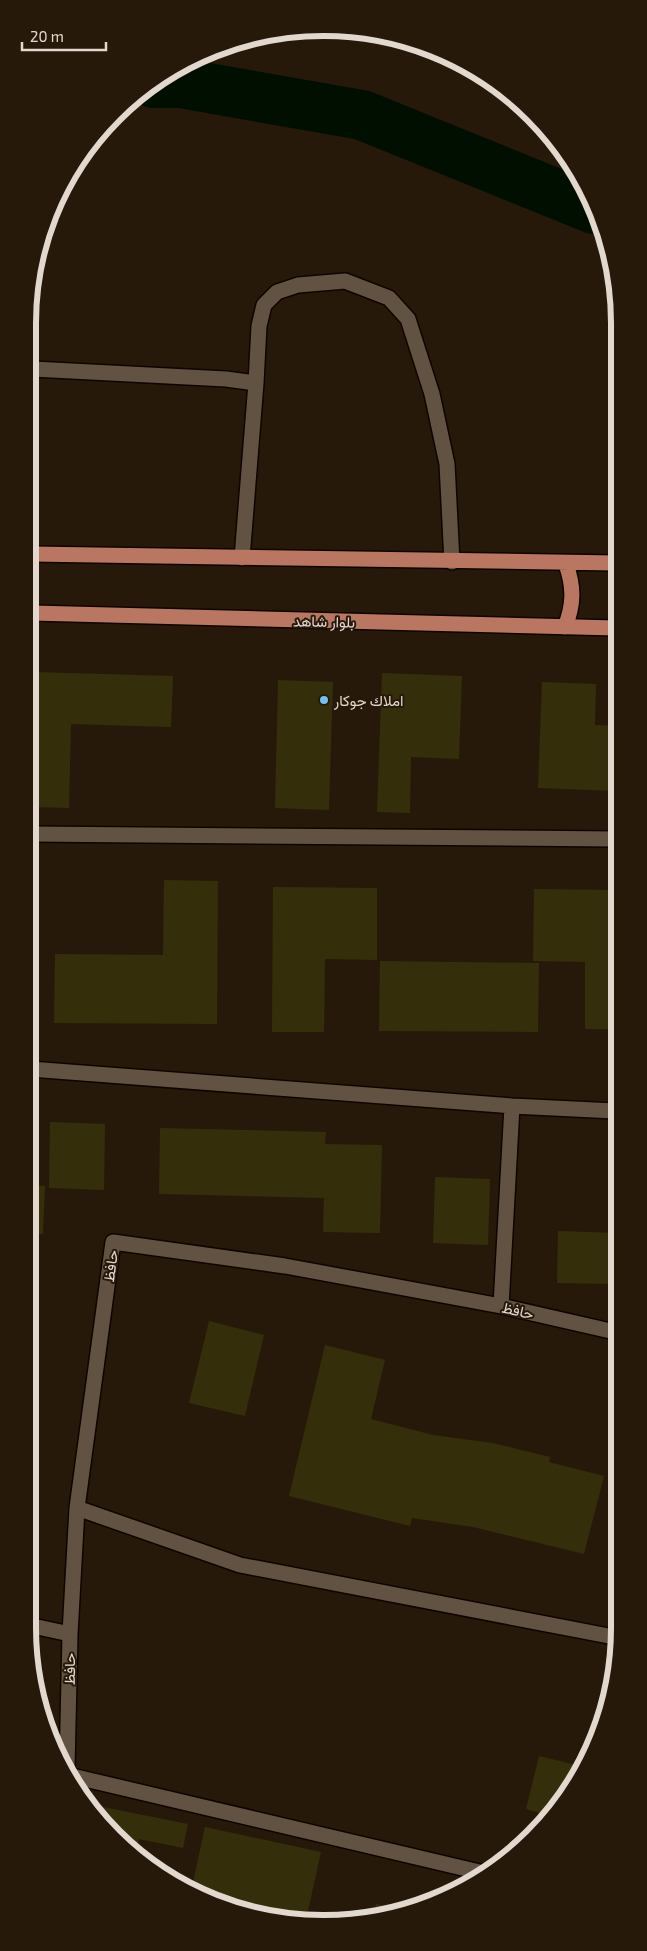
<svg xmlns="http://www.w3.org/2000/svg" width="647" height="1951" viewBox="0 0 647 1951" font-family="'Exo 2',Vazirmatn,sans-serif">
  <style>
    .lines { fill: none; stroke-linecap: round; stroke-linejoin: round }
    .river { stroke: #010f00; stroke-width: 50 }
    .building { fill: #342f0a }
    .minor-casing { stroke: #0f0500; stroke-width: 18 }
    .major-casing { stroke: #0f0500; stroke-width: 18 }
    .minor { stroke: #625241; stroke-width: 15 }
    .major { stroke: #b97761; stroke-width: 15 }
    .poi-dot { fill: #70c2f4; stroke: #27190a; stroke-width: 2 }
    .labels { text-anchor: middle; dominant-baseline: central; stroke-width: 4; stroke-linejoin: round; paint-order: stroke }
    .street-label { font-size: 15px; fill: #e2d8ce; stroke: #27190a }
    .poi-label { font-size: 15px; fill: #e2d8ce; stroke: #27190a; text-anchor: start }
    .rim { fill: none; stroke: #e2d8ce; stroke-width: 6 }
  </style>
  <rect width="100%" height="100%" fill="#27190a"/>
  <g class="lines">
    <path class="river" d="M 153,83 L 180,83 L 362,115 L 594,209"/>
  </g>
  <path class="building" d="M 32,672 L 173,676 L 171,727 L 71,724 L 69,808 L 31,807 Z
    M 382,673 L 462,676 L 459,759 L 411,757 L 410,813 L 377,812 Z
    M 278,680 L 333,682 L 329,810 L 275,808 Z
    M 542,682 L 596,684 L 595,725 L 616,726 L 616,791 L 538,788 Z
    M 164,880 L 218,881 L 217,1024 L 54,1023 L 55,954 L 163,955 Z
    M 273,887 L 377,888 L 377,960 L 325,959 L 324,1032 L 272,1032 Z
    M 534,889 L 616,890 L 615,1029 L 585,1029 L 585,962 L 533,961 Z
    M 380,961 L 539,963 L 538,1032 L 379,1031 Z
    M 50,1122 L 105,1124 L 104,1190 L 49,1188 Z
    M 160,1128 L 326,1132 L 325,1144 L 382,1145 L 380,1233 L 323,1232 L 324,1198 L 159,1194 Z
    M 435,1177 L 490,1179 L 488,1245 L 433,1243 Z
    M 29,1185 L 45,1186 L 43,1234 L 29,1234 Z
    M 558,1231 L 615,1233 L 615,1284 L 557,1283 Z
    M 209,1321 L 264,1335 L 245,1416 L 189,1403 Z
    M 325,1345 L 385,1360 L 371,1419 L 433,1435 L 493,1443 L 550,1457 L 549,1462 L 604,1476 L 584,1554 L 473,1527 L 412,1518 L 410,1526 L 289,1496 Z
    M 539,1756 L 580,1766 L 570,1792 L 547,1815 L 526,1809 Z
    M 98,1806 L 188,1824 L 183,1848 L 139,1839 L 137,1851 L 101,1823 L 96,1815 Z
    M 205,1827 L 321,1852 L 306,1920 L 285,1921 L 191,1892 Z
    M 376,1904 L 404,1911 L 374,1915 Z"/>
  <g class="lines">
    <defs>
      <path id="minor" d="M 33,369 L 226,379 L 256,383 L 259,326 L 264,305 L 277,292 L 298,285 L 345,281 L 389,298 L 408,319 L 432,394 L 447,464 L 452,562
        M 242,558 L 256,383
        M 31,834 L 616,839
        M 30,1069 L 512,1106 L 615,1111
        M 501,1306 L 512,1106
        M 77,1508 L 240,1565 L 614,1637
        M 28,1625 L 70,1634
        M 67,1768 L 70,1634 L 77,1508 L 113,1242 L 285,1266 L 501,1306 L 615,1332
        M 72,1776 L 488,1874"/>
      <path id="major" d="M 32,554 L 616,563
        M 32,613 L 616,628
        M 565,627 C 574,604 574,587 566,564"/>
    </defs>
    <use href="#minor" class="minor-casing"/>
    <use href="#major" class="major-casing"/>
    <use href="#minor" class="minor"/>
    <use href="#major" class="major"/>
  </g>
  <circle class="poi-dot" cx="324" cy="700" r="5"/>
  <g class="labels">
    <g class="street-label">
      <text transform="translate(324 621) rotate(1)">بلوار شاهد</text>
      <text transform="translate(110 1266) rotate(-82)">حافظ</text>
      <text transform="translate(518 1310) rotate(13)">حافظ</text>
      <text transform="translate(69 1669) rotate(-89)">حافظ</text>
    </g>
    <g class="poi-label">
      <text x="334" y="700">املاك جوكار</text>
    </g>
  </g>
  <path d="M0 0H647V1951H0ZM323 36H324A287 287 0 0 1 611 323V1628A287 287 0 0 1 324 1915H323A287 287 0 0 1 36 1628V323A287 287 0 0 1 323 36Z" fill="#27190a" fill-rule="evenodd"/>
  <path class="rim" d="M323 36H324A287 287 0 0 1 611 323V1628A287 287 0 0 1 324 1915H323A287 287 0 0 1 36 1628V323A287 287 0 0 1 323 36Z"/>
  <path d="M22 42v8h84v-8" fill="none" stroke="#e2d8ce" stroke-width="2.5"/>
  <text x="30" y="42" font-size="15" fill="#e2d8ce" stroke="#27190a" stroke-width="4" paint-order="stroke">20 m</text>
</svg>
